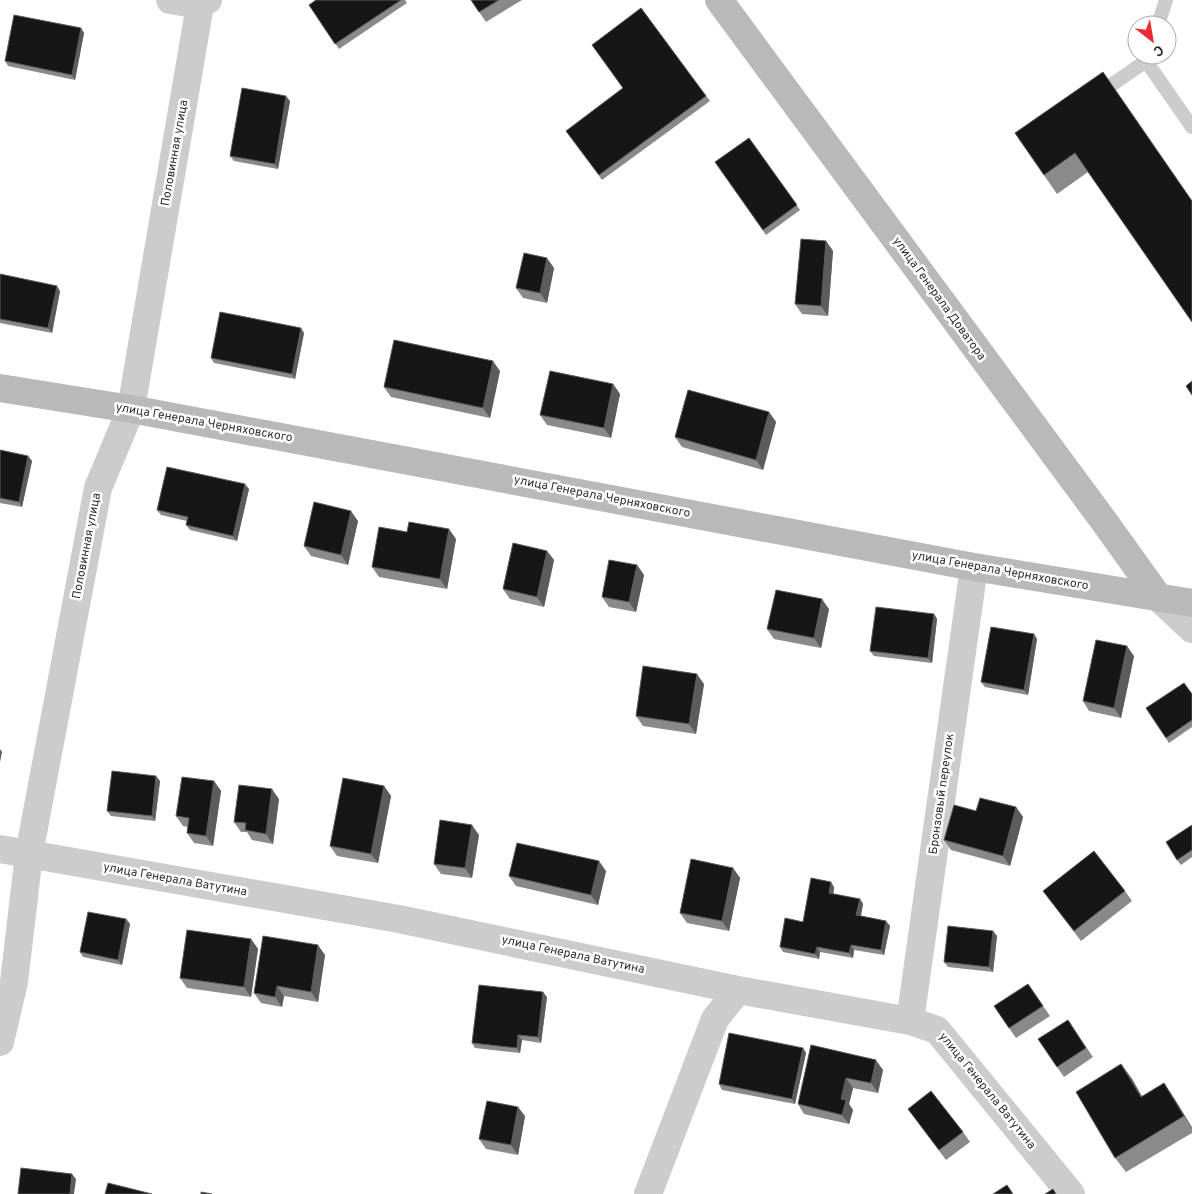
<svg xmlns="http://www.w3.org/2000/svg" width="1192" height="1194" viewBox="0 0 1192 1194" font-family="Overpass,sans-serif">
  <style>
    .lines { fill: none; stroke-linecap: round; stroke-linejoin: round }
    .lane { stroke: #ccc; stroke-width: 14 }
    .street { stroke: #ccc; stroke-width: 28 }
    .secondary { stroke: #b9b9b9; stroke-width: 28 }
    .wall { fill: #8a8a8a }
    .shaded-wall { fill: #5c5c5c }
    .building { fill: #161616; stroke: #5c5c5c }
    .labels { text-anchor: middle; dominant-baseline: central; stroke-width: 5; stroke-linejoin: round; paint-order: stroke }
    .street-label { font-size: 12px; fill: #2f2f2f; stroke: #fff }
  </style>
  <rect width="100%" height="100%" fill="#fff"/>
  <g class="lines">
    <path class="lane" d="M 1158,25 L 1166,0
      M 1148,55 L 1146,61 L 1192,127
      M 1097,95 L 1146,61"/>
    <path class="street" d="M 170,0 L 200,5
      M 1159,598 L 1192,629
      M 0,849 L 399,919 L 738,990 L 910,1021 L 937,1030 L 1071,1194
      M 910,1021 L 974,567
      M 0,1042 L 14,982 L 29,854 L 98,488 L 131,409 L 200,5 L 208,0
      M 648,1194 L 715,1019 L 738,990"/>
    <path class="secondary" d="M 719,0 L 1106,524 L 1159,598
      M 0,388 L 131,409 L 974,567 L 1192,603"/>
  </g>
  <path class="wall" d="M 316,0 L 405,0 L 407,3 L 339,49 L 309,5 Z
    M 471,0 L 522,0 L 486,22 Z
    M 641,8 L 710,101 L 602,180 L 566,131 L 623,88 Z
    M 81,28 L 84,33 L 75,80 L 8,66 L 5,61 Z
    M 1103,72 L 1088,172 L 1057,194 L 1015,133 Z
    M 290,101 L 278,169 L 234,161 L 230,156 Z
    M 749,138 L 800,210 L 766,235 L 715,162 Z
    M 826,241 L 833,251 L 828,316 L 802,314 L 795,304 Z
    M 554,268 L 547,303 L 523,298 L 516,288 Z
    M 0,274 L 60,291 L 52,333 L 0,323 Z
    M 304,333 L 295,379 L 214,363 L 211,358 Z
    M 500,371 L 490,418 L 391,397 L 384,387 Z
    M 613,384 L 620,394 L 611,438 L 547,425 L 540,415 Z
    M 769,412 L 776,422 L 763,470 L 682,447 L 675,437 Z
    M 0,450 L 28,456 L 32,461 L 22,507 L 0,503 Z
    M 249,489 L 237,541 L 190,530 L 186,525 L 187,521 L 161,515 L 157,510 Z
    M 358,521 L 348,565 L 311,556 L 304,546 Z
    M 407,532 L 456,539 L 447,589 L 379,577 L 372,567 Z
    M 547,551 L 554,560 L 544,607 L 510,599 L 503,589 Z
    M 637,565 L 644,575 L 636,612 L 609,607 L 602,597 Z
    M 829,609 L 821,648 L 774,639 L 767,629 Z
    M 934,614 L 937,619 L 932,663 L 874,656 L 870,651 Z
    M 1034,634 L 1037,639 L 1028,695 L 985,687 L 981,682 Z
    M 1134,656 L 1121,718 L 1089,711 L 1083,701 Z
    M 704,684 L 696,734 L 643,726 L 636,716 Z
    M 1192,694 L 1192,727 L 1169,743 L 1146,708 Z
    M 160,781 L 155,821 L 111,816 L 107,811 Z
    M 214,781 L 221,791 L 213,846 L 194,843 L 187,833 L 188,827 L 183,826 L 176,816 Z
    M 384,786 L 391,796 L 378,863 L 337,856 L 330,846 Z
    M 279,799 L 273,844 L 252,840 L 247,832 L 241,832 L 234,822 Z
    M 1016,807 L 1023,817 L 1010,866 L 951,850 L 944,840 L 976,811 Z
    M 1192,825 L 1192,857 L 1181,865 L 1177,860 Z
    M 479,835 L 472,878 L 441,874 L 434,864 Z
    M 733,868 L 740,878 L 729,931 L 687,923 L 680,913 Z
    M 606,871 L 598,905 L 516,886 L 509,876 Z
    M 834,887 L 833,894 L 860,899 L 863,904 L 861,916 L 886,921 L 890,926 L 884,955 L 854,950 L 853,958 L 820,952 L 819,959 L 783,952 L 780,947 Z
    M 1043,891 L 1125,891 L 1132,901 L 1081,941 Z
    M 126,919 L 130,924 L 122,965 L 83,957 L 80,952 Z
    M 993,931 L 997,936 L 993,972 L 948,967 L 944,962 Z
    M 251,939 L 258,949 L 251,997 L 187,988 L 180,978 Z
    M 325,955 L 318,1002 L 284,996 L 282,1007 L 261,1003 L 254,993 Z
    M 1028,984 L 1050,1016 L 1016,1038 L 1009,1028 Z
    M 547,997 L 541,1043 L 522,1040 L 520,1053 L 475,1048 L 472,1043 Z
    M 1068,1020 L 1093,1057 L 1064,1077 L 1038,1039 Z
    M 811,1045 L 883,1070 L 878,1093 L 853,1088 L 849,1104 L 853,1110 L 849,1124 L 804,1114 L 798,1104 Z
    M 803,1048 L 806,1053 L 795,1104 L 722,1090 L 719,1084 Z
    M 1121,1064 L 1132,1079 L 1142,1097 L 1174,1098 L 1192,1127 L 1192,1133 L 1126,1172 L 1115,1158 Z
    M 908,1109 L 963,1132 L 970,1142 L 946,1160 Z
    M 525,1116 L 518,1155 L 486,1149 L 479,1139 Z"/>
  <path class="shaded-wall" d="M 81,28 L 84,33 L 75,80 L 72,75 Z
    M 286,96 L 290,101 L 278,169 L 275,164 Z
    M 826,241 L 833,251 L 828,316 L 821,306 Z
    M 547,258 L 554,268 L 547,303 L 540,293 Z
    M 57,286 L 60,291 L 52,333 L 48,328 Z
    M 301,328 L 304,333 L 295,379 L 292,374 Z
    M 493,361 L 500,371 L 490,418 L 483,408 Z
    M 613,384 L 620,394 L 611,438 L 604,428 Z
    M 769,412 L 776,422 L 763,470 L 756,460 Z
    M 28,456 L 32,461 L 22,507 L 19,502 Z
    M 245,484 L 249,489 L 237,541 L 233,536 Z
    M 351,511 L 358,521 L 348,565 L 341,555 Z
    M 449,529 L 456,539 L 447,589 L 440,579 Z
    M 547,551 L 554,560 L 544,607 L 537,597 Z
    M 637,565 L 644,575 L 636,612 L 629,602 Z
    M 822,599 L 829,609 L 821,648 L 814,638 Z
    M 934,614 L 937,619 L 932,663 L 928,658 Z
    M 1034,634 L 1037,639 L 1028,695 L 1024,690 Z
    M 1127,646 L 1134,656 L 1121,718 L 1114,708 Z
    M 697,674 L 704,684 L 696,734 L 689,724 Z
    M 0,749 L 2,752 L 0,762 Z
    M 156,776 L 160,781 L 155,821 L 152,816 Z
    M 214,781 L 221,791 L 213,846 L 206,836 Z
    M 384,786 L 391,796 L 378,863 L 371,854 Z
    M 272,789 L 279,799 L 273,844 L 266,834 Z
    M 1016,807 L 1023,817 L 1010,866 L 1003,856 Z
    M 472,825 L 479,835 L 472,878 L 465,868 Z
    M 599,861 L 606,871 L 598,905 L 591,895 Z
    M 733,868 L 740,878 L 729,931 L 722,921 Z
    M 831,882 L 834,887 L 833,898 L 829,893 Z
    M 860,899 L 863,904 L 860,920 L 856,915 Z
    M 126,919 L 130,924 L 122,965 L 118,960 Z
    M 886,921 L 890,926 L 884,955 L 881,950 Z
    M 993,931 L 997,936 L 993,972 L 989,967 Z
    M 251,939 L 258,949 L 251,997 L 244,987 Z
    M 318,945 L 325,955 L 318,1002 L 311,992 Z
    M 851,945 L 854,950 L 853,958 L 849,953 Z
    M 817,947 L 820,952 L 819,959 L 815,954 Z
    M 277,986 L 284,996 L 282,1007 L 275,997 Z
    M 543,992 L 547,997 L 541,1043 L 538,1037 Z
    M 518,1035 L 522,1040 L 520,1053 L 517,1048 Z
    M 803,1048 L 806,1053 L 795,1104 L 792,1099 Z
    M 876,1060 L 883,1070 L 878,1093 L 871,1083 Z
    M 1121,1064 L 1132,1079 L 1151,1112 L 1141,1097 Z
    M 846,1078 L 853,1088 L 849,1104 L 853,1110 L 849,1124 L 842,1115 L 841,1099 Z
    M 1164,1083 L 1174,1098 L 1192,1128 L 1184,1116 Z
    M 518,1107 L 525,1116 L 518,1155 L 511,1145 Z
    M 72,1174 L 76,1179 L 74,1194 L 70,1194 Z"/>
  <path class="building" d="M 316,0 L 401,0 L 335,44 L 309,5 Z
    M 471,0 L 499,0 L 479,12 Z
    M 641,8 L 706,96 L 599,175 L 566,131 L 623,88 L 592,45 Z
    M 14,15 L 81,28 L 72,75 L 5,61 Z
    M 1103,72 L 1192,201 L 1192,322 L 1075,153 L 1044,175 L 1015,133 Z
    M 242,88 L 286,96 L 275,164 L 230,156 Z
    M 749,138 L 797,205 L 763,230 L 715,162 Z
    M 801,239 L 826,241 L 821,306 L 795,304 Z
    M 524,253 L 547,258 L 540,293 L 516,288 Z
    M 0,274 L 57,286 L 48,328 L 0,319 Z
    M 220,312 L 301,328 L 292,374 L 211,358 Z
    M 394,340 L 493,361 L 483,408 L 384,387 Z
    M 550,371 L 613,384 L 604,428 L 540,415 Z
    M 1192,381 L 1192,395 L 1186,386 Z
    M 688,390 L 769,412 L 756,460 L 675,437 Z
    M 0,450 L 28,456 L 19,502 L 0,498 Z
    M 167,467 L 245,484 L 233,536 L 186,525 L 188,517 L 157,510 Z
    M 314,502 L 351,511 L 341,555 L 304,546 Z
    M 409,522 L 449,529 L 440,579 L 372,567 L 379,527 L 407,532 Z
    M 513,543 L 547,551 L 537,597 L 503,589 Z
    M 609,560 L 637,565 L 629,602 L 602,597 Z
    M 776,590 L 822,599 L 814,638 L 767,629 Z
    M 876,607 L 934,614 L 928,658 L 870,651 Z
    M 991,627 L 1034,634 L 1024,690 L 981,682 Z
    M 1096,640 L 1127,646 L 1114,708 L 1083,701 Z
    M 643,666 L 697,674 L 689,724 L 636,716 Z
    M 1184,683 L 1192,694 L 1192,720 L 1166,738 L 1146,708 Z
    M 112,771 L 156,776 L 152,816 L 107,811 Z
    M 182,777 L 214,781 L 206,836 L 187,833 L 189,818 L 176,816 Z
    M 343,778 L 384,786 L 371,854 L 330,846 Z
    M 239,785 L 272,789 L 266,834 L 245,830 L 246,823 L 234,822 Z
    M 980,798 L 1016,807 L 1003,856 L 944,840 L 954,805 L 976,811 Z
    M 440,820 L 472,825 L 465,868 L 434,864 Z
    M 1192,825 L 1192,850 L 1177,860 L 1166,842 Z
    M 517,843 L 599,861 L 591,895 L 509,876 Z
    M 1094,851 L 1125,891 L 1074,931 L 1043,891 Z
    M 691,859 L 733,868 L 722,921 L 680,913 Z
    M 811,878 L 831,882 L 829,893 L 860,899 L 856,915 L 886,921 L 881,950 L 851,945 L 849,953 L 817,947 L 815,954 L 780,947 L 785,918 L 803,922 Z
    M 88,912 L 126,919 L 118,960 L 80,952 Z
    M 948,926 L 993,931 L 989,967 L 944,962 Z
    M 187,930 L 251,939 L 244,987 L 180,978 Z
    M 263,936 L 318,945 L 311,992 L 277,986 L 275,997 L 254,993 Z
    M 1028,984 L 1043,1006 L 1009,1028 L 994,1006 Z
    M 479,985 L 543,992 L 538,1037 L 518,1035 L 517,1048 L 472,1043 Z
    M 1068,1020 L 1086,1048 L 1057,1067 L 1038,1039 Z
    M 729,1033 L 803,1048 L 792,1099 L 719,1084 Z
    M 811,1045 L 876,1060 L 871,1083 L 846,1078 L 841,1099 L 846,1100 L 842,1115 L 798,1104 Z
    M 1121,1064 L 1141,1097 L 1164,1083 L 1184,1116 L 1115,1158 L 1076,1092 Z
    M 931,1091 L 963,1132 L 939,1150 L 908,1109 Z
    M 487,1101 L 518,1107 L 511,1145 L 479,1139 Z
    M 21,1168 L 72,1174 L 70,1194 L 18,1194 Z
    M 108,1183 L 152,1194 L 105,1194 Z
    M 1007,1185 L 1013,1194 L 993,1194 Z
    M 1053,1189 L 1056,1194 L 1045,1194 Z
    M 201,1192 L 212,1194 L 201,1194 Z"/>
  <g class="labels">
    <g class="street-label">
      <text transform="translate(175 153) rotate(-80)">Половинная улица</text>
      <text transform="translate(939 299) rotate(54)">улица Генерала Доватора</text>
      <text transform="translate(204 423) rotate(10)">улица Генерала Черняховского</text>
      <text transform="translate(602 497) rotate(11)">улица Генерала Черняховского</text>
      <text transform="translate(87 546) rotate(-79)">Половинная улица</text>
      <text transform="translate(1000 571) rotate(10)">улица Генерала Черняховского</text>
      <text transform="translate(942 794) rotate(-82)">Бронзовый переулок</text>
      <text transform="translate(175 880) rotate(10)">улица Генерала Ватутина</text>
      <text transform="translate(573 955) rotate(12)">улица Генерала Ватутина</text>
      <text transform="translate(987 1091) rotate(51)">улица Генерала Ватутина</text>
    </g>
  </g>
  <g transform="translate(1152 40) rotate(149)"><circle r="24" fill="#ffffff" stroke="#acacac"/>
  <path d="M0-4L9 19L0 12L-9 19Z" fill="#ec2c34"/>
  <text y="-8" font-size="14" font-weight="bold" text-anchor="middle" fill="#2f2f2f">С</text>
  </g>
</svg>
